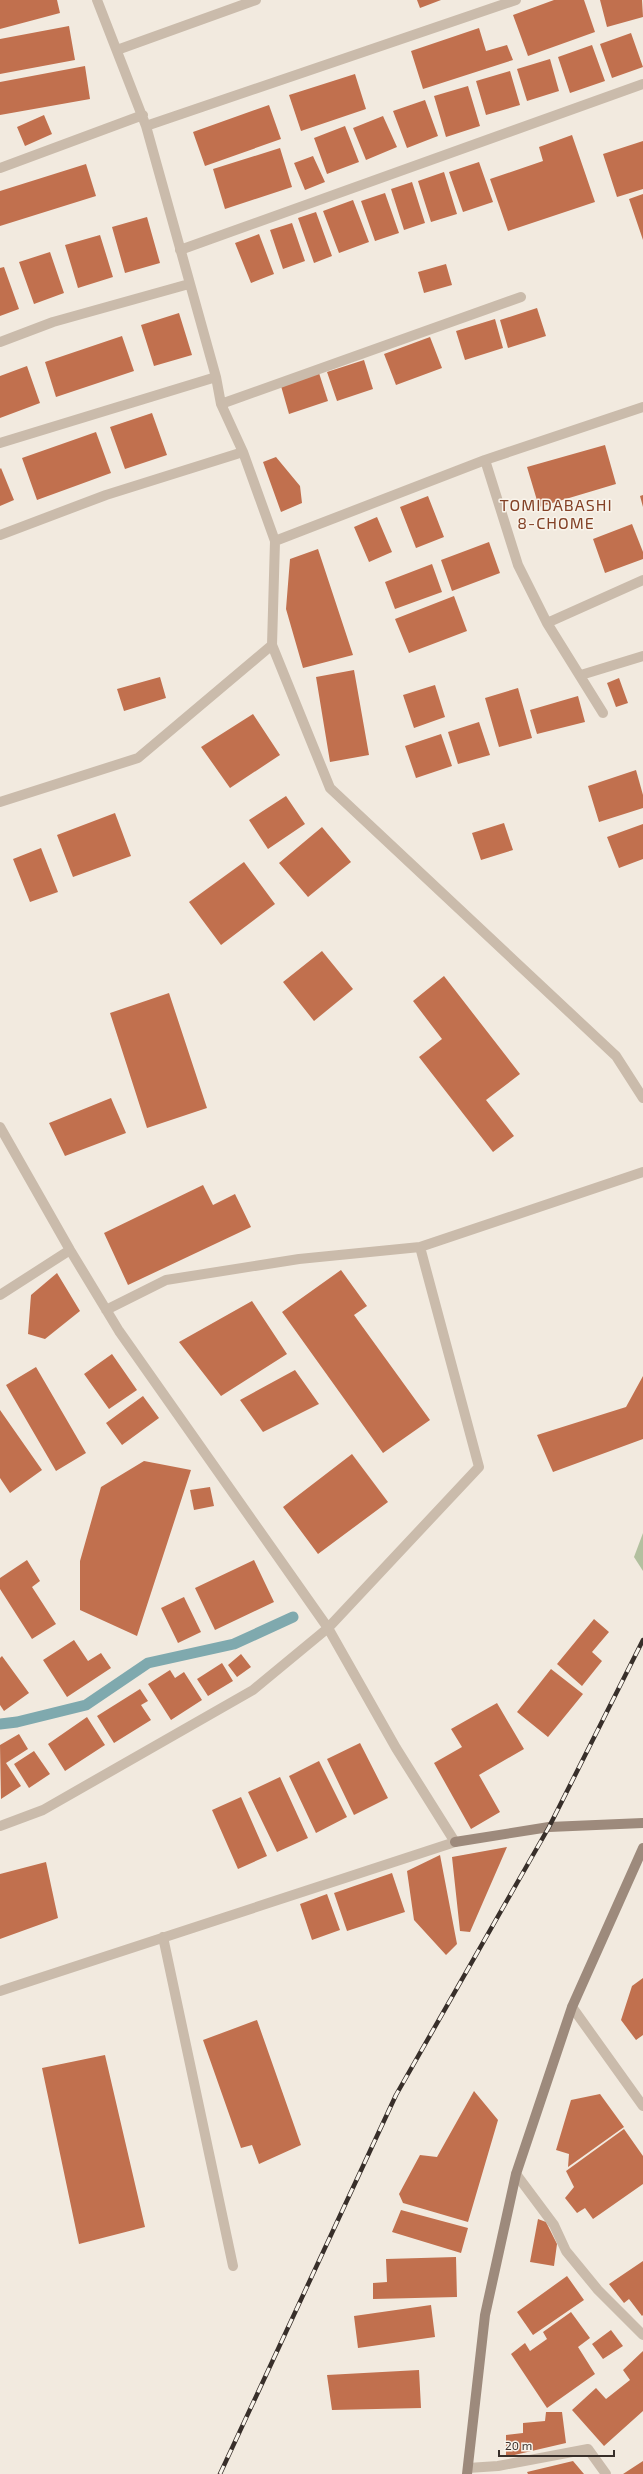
<svg xmlns="http://www.w3.org/2000/svg" width="643" height="2474" viewBox="0 0 643 2474" font-family="'Exo 2',sans-serif">
  <style>
    .green { fill: #b3c09f }
    .lines { fill: none; stroke-linecap: round; stroke-linejoin: round }
    .stream { stroke: #7fa9ae; stroke-width: 11 }
    .building { fill: #c1704e }
    .street { stroke: #cabbab; stroke-width: 10 }
    .secondary { stroke: #9d8a7c; stroke-width: 10 }
    .rail-casing { stroke: #382f2a; stroke-width: 4.5 }
    .rail { stroke: #f9f4eb; stroke-width: 3; stroke-dasharray: 9; stroke-linecap: butt }
    .labels { text-anchor: middle; dominant-baseline: central; stroke-width: 3; stroke-linejoin: round; paint-order: stroke }
    .neighbourhood-label { font-size: 16px; letter-spacing: 1px; fill: #834126; stroke: #f9f4eb }
  </style>
  <rect width="100%" height="100%" fill="#f2eadf"/>
  <path class="green" d="M 643,1533 L 643,1571 L 634,1557 Z"/>
  <g class="lines">
    <path class="stream" d="M 0,1724 L 17,1722 L 86,1705 L 148,1663 L 234,1644 L 293,1617"/>
  </g>
  <path class="building" d="M 0,0 L 57,0 L 60,13 L 0,29 Z
    M 417,0 L 441,0 L 420,8 Z
    M 554,0 L 584,0 L 595,32 L 528,56 L 513,15 Z
    M 600,0 L 642,0 L 643,17 L 607,27 Z
    M 69,26 L 75,60 L 0,74 L 0,39 Z
    M 479,28 L 486,51 L 507,45 L 513,60 L 423,89 L 411,51 Z
    M 631,33 L 643,67 L 612,78 L 600,44 Z
    M 592,45 L 605,81 L 570,93 L 558,57 Z
    M 550,59 L 559,91 L 527,101 L 517,69 Z
    M 85,66 L 90,99 L 0,115 L 0,82 Z
    M 510,71 L 520,105 L 486,115 L 476,81 Z
    M 355,74 L 366,109 L 301,131 L 289,95 Z
    M 468,86 L 480,126 L 446,137 L 434,96 Z
    M 425,100 L 438,136 L 407,148 L 393,111 Z
    M 269,105 L 281,139 L 205,166 L 193,132 Z
    M 44,115 L 52,134 L 25,146 L 17,127 Z
    M 383,116 L 397,147 L 366,160 L 353,128 Z
    M 345,126 L 359,162 L 327,174 L 314,138 Z
    M 572,135 L 595,202 L 508,231 L 490,179 L 543,161 L 539,147 Z
    M 643,141 L 643,189 L 617,197 L 603,154 Z
    M 280,148 L 292,187 L 225,209 L 213,169 Z
    M 313,156 L 325,182 L 305,190 L 294,163 Z
    M 479,162 L 493,202 L 463,212 L 449,172 Z
    M 86,164 L 96,196 L 0,226 L 0,191 Z
    M 444,172 L 457,214 L 431,222 L 418,181 Z
    M 412,182 L 425,223 L 404,230 L 391,189 Z
    M 385,193 L 399,233 L 375,241 L 361,201 Z
    M 643,194 L 643,240 L 629,199 Z
    M 353,200 L 369,242 L 339,253 L 323,211 Z
    M 316,212 L 332,256 L 314,263 L 298,218 Z
    M 147,217 L 160,263 L 125,273 L 112,227 Z
    M 292,223 L 305,261 L 283,269 L 270,230 Z
    M 259,234 L 274,274 L 251,283 L 235,243 Z
    M 100,235 L 113,277 L 78,288 L 65,245 Z
    M 50,252 L 64,293 L 34,304 L 19,262 Z
    M 446,264 L 452,285 L 424,293 L 418,272 Z
    M 4,267 L 19,309 L 0,316 L 0,268 Z
    M 537,308 L 546,336 L 508,348 L 500,320 Z
    M 179,313 L 192,355 L 154,366 L 141,325 Z
    M 495,319 L 503,348 L 465,360 L 456,331 Z
    M 122,336 L 134,371 L 56,397 L 45,362 Z
    M 430,337 L 442,368 L 396,385 L 384,354 Z
    M 364,360 L 373,389 L 337,401 L 327,372 Z
    M 27,366 L 40,403 L 0,418 L 0,376 Z
    M 319,373 L 328,401 L 289,414 L 281,386 Z
    M 152,413 L 167,455 L 125,469 L 110,427 Z
    M 96,432 L 111,473 L 37,500 L 22,458 Z
    M 605,445 L 616,484 L 539,507 L 527,467 Z
    M 276,457 L 300,486 L 302,503 L 281,512 L 263,462 Z
    M 1,468 L 14,500 L 0,506 L 0,469 Z
    M 643,495 L 643,507 L 640,496 Z
    M 428,496 L 444,537 L 416,548 L 400,507 Z
    M 377,517 L 392,552 L 369,562 L 354,527 Z
    M 632,524 L 643,552 L 643,559 L 605,573 L 593,539 Z
    M 489,542 L 500,573 L 452,591 L 441,560 Z
    M 318,549 L 353,655 L 303,668 L 286,609 L 290,559 Z
    M 432,564 L 442,592 L 395,609 L 385,582 Z
    M 454,596 L 467,631 L 409,653 L 395,619 Z
    M 354,670 L 369,755 L 330,762 L 316,677 Z
    M 160,677 L 166,698 L 124,711 L 117,689 Z
    M 619,678 L 628,703 L 616,707 L 607,683 Z
    M 435,685 L 445,717 L 414,728 L 403,695 Z
    M 518,688 L 532,738 L 499,747 L 485,698 Z
    M 578,696 L 585,722 L 537,734 L 530,710 Z
    M 253,714 L 280,755 L 230,788 L 201,747 Z
    M 479,722 L 490,755 L 458,764 L 448,732 Z
    M 441,734 L 452,766 L 416,778 L 405,746 Z
    M 636,770 L 643,795 L 643,808 L 599,822 L 588,786 Z
    M 286,796 L 305,824 L 268,849 L 249,820 Z
    M 115,813 L 131,856 L 73,877 L 57,835 Z
    M 504,823 L 513,850 L 481,860 L 472,833 Z
    M 643,824 L 643,859 L 619,868 L 607,837 Z
    M 322,827 L 351,862 L 308,897 L 279,863 Z
    M 41,848 L 58,892 L 30,902 L 13,859 Z
    M 244,862 L 275,904 L 221,945 L 189,902 Z
    M 322,951 L 353,989 L 314,1021 L 283,982 Z
    M 444,976 L 520,1074 L 486,1100 L 514,1136 L 493,1152 L 419,1057 L 442,1039 L 413,1001 Z
    M 169,993 L 207,1108 L 147,1128 L 110,1013 Z
    M 111,1098 L 126,1133 L 65,1156 L 49,1123 Z
    M 203,1185 L 213,1205 L 235,1194 L 251,1227 L 128,1285 L 104,1233 Z
    M 341,1270 L 367,1306 L 354,1315 L 430,1420 L 383,1453 L 282,1312 Z
    M 57,1273 L 80,1311 L 45,1339 L 28,1334 L 31,1295 Z
    M 252,1301 L 287,1354 L 221,1396 L 179,1342 Z
    M 112,1354 L 137,1390 L 109,1409 L 84,1374 Z
    M 36,1367 L 86,1453 L 56,1471 L 6,1385 Z
    M 295,1370 L 319,1404 L 263,1432 L 240,1400 Z
    M 643,1376 L 643,1439 L 553,1472 L 537,1435 L 626,1407 Z
    M 143,1396 L 159,1418 L 122,1445 L 106,1423 Z
    M 0,1410 L 42,1470 L 10,1493 L 0,1478 Z
    M 352,1454 L 388,1502 L 318,1554 L 283,1507 Z
    M 144,1461 L 191,1470 L 137,1636 L 80,1610 L 80,1561 L 101,1487 Z
    M 210,1487 L 214,1506 L 194,1510 L 190,1490 Z
    M 27,1560 L 40,1581 L 32,1587 L 56,1624 L 32,1639 L 0,1589 L 0,1578 Z
    M 254,1560 L 274,1602 L 215,1630 L 195,1588 Z
    M 184,1597 L 201,1632 L 178,1643 L 161,1608 Z
    M 594,1619 L 609,1632 L 592,1652 L 602,1661 L 582,1686 L 557,1664 Z
    M 74,1640 L 88,1661 L 101,1653 L 111,1668 L 67,1697 L 43,1660 Z
    M 241,1654 L 251,1667 L 237,1677 L 228,1665 Z
    M 2,1656 L 29,1693 L 4,1711 L 0,1705 L 0,1658 Z
    M 222,1663 L 233,1681 L 208,1696 L 197,1679 Z
    M 551,1669 L 583,1694 L 548,1737 L 517,1712 Z
    M 170,1670 L 175,1678 L 184,1672 L 202,1700 L 171,1720 L 148,1684 Z
    M 140,1689 L 148,1701 L 141,1705 L 151,1720 L 114,1743 L 97,1716 Z
    M 497,1703 L 524,1749 L 479,1775 L 500,1812 L 471,1829 L 434,1763 L 462,1747 L 451,1729 Z
    M 87,1717 L 105,1745 L 65,1771 L 48,1744 Z
    M 19,1734 L 28,1749 L 6,1763 L 21,1786 L 1,1799 L 0,1745 Z
    M 360,1743 L 388,1798 L 354,1815 L 327,1759 Z
    M 34,1751 L 50,1774 L 29,1788 L 14,1764 Z
    M 319,1761 L 347,1817 L 316,1833 L 289,1776 Z
    M 280,1777 L 308,1838 L 277,1852 L 248,1792 Z
    M 241,1797 L 267,1856 L 238,1869 L 212,1810 Z
    M 507,1847 L 470,1932 L 460,1931 L 452,1857 Z
    M 440,1855 L 457,1944 L 446,1955 L 414,1920 L 407,1871 Z
    M 46,1862 L 58,1918 L 0,1939 L 0,1874 Z
    M 392,1873 L 405,1912 L 347,1931 L 334,1893 Z
    M 327,1894 L 340,1930 L 312,1940 L 300,1904 Z
    M 643,1978 L 643,2035 L 636,2040 L 621,2020 L 632,1986 Z
    M 257,2020 L 301,2145 L 259,2164 L 252,2145 L 241,2148 L 203,2040 Z
    M 105,2055 L 145,2227 L 79,2244 L 42,2068 Z
    M 474,2091 L 498,2120 L 468,2222 L 403,2203 L 399,2194 L 420,2155 L 437,2157 Z
    M 600,2094 L 624,2127 L 568,2167 L 569,2154 L 556,2150 L 571,2100 Z
    M 624,2129 L 643,2156 L 643,2184 L 593,2219 L 585,2208 L 577,2213 L 565,2198 L 574,2187 L 566,2171 Z
    M 401,2210 L 468,2228 L 461,2253 L 392,2232 Z
    M 538,2219 L 546,2222 L 557,2244 L 554,2266 L 530,2262 Z
    M 456,2257 L 457,2297 L 373,2299 L 373,2283 L 387,2282 L 386,2259 Z
    M 643,2261 L 643,2315 L 642,2316 L 629,2299 L 624,2303 L 609,2284 Z
    M 567,2276 L 584,2300 L 533,2335 L 517,2312 Z
    M 431,2305 L 435,2337 L 358,2348 L 354,2316 Z
    M 571,2312 L 590,2338 L 578,2347 L 595,2374 L 547,2408 L 511,2354 L 525,2343 L 530,2351 L 547,2339 L 543,2332 Z
    M 611,2330 L 623,2346 L 603,2359 L 592,2344 Z
    M 643,2351 L 643,2411 L 604,2446 L 572,2410 L 596,2388 L 606,2399 L 630,2380 L 623,2370 Z
    M 419,2370 L 421,2408 L 332,2410 L 327,2375 Z
    M 546,2412 L 562,2412 L 566,2443 L 506,2457 L 506,2435 L 523,2433 L 523,2423 L 545,2421 Z
    M 573,2461 L 584,2474 L 528,2474 L 527,2472 Z
    M 643,2461 L 643,2474 L 623,2474 Z"/>
  <g class="lines">
    <path class="street" d="M 117,50 L 256,0
      M 146,126 L 516,0
      M 0,168 L 143,115
      M 180,250 L 643,84
      M 0,342 L 53,322 L 189,284
      M 221,404 L 521,297
      M 0,443 L 216,377
      M 485,460 L 518,565 L 547,623 L 603,713
      M 0,535 L 106,495 L 243,452
      M 275,541 L 485,460 L 643,407
      M 547,623 L 643,580
      M 272,645 L 330,788 L 616,1056 L 643,1098
      M 581,675 L 643,656
      M 0,802 L 138,758 L 272,645 L 275,541 L 243,452 L 221,404 L 216,377 L 146,126 L 97,0
      M 0,1127 L 70,1250 L 119,1331 L 328,1628 L 396,1748 L 455,1842 L 0,1991
      M 0,1295 L 70,1250
      M 106,1310 L 166,1280 L 299,1259 L 420,1247
      M 0,1826 L 43,1810 L 253,1690 L 328,1628 L 479,1467 L 420,1247 L 643,1172
      M 163,1937 L 233,2266
      M 572,2007 L 643,2106
      M 516,2174 L 554,2225 L 566,2251 L 598,2290 L 643,2335
      M 468,2468 L 498,2466 L 588,2449 L 606,2474"/>
    <path class="secondary" d="M 455,1842 L 549,1827 L 643,1823
      M 467,2474 L 485,2315 L 516,2174 L 572,2007 L 643,1848"/>
    <defs>
      <path id="rail" d="M 220,2474 L 396,2095 L 549,1827 L 643,1640"/>
    </defs>
    <use href="#rail" class="rail-casing"/>
    <use href="#rail" class="rail"/>
  </g>
  <g class="labels">
    <g class="neighbourhood-label">
      <text x="556" y="504">TOMIDABASHI<tspan x="556" dy="18">8-CHOME</tspan></text>
    </g>
  </g>
  <path d="M499 2450v6h115v-6" fill="none" stroke="#382f2a" stroke-width="2"/>
  <text x="505" y="2450" font-size="12" fill="#382f2a" stroke="#f9f4eb" stroke-width="3" paint-order="stroke">20 m</text>
</svg>
